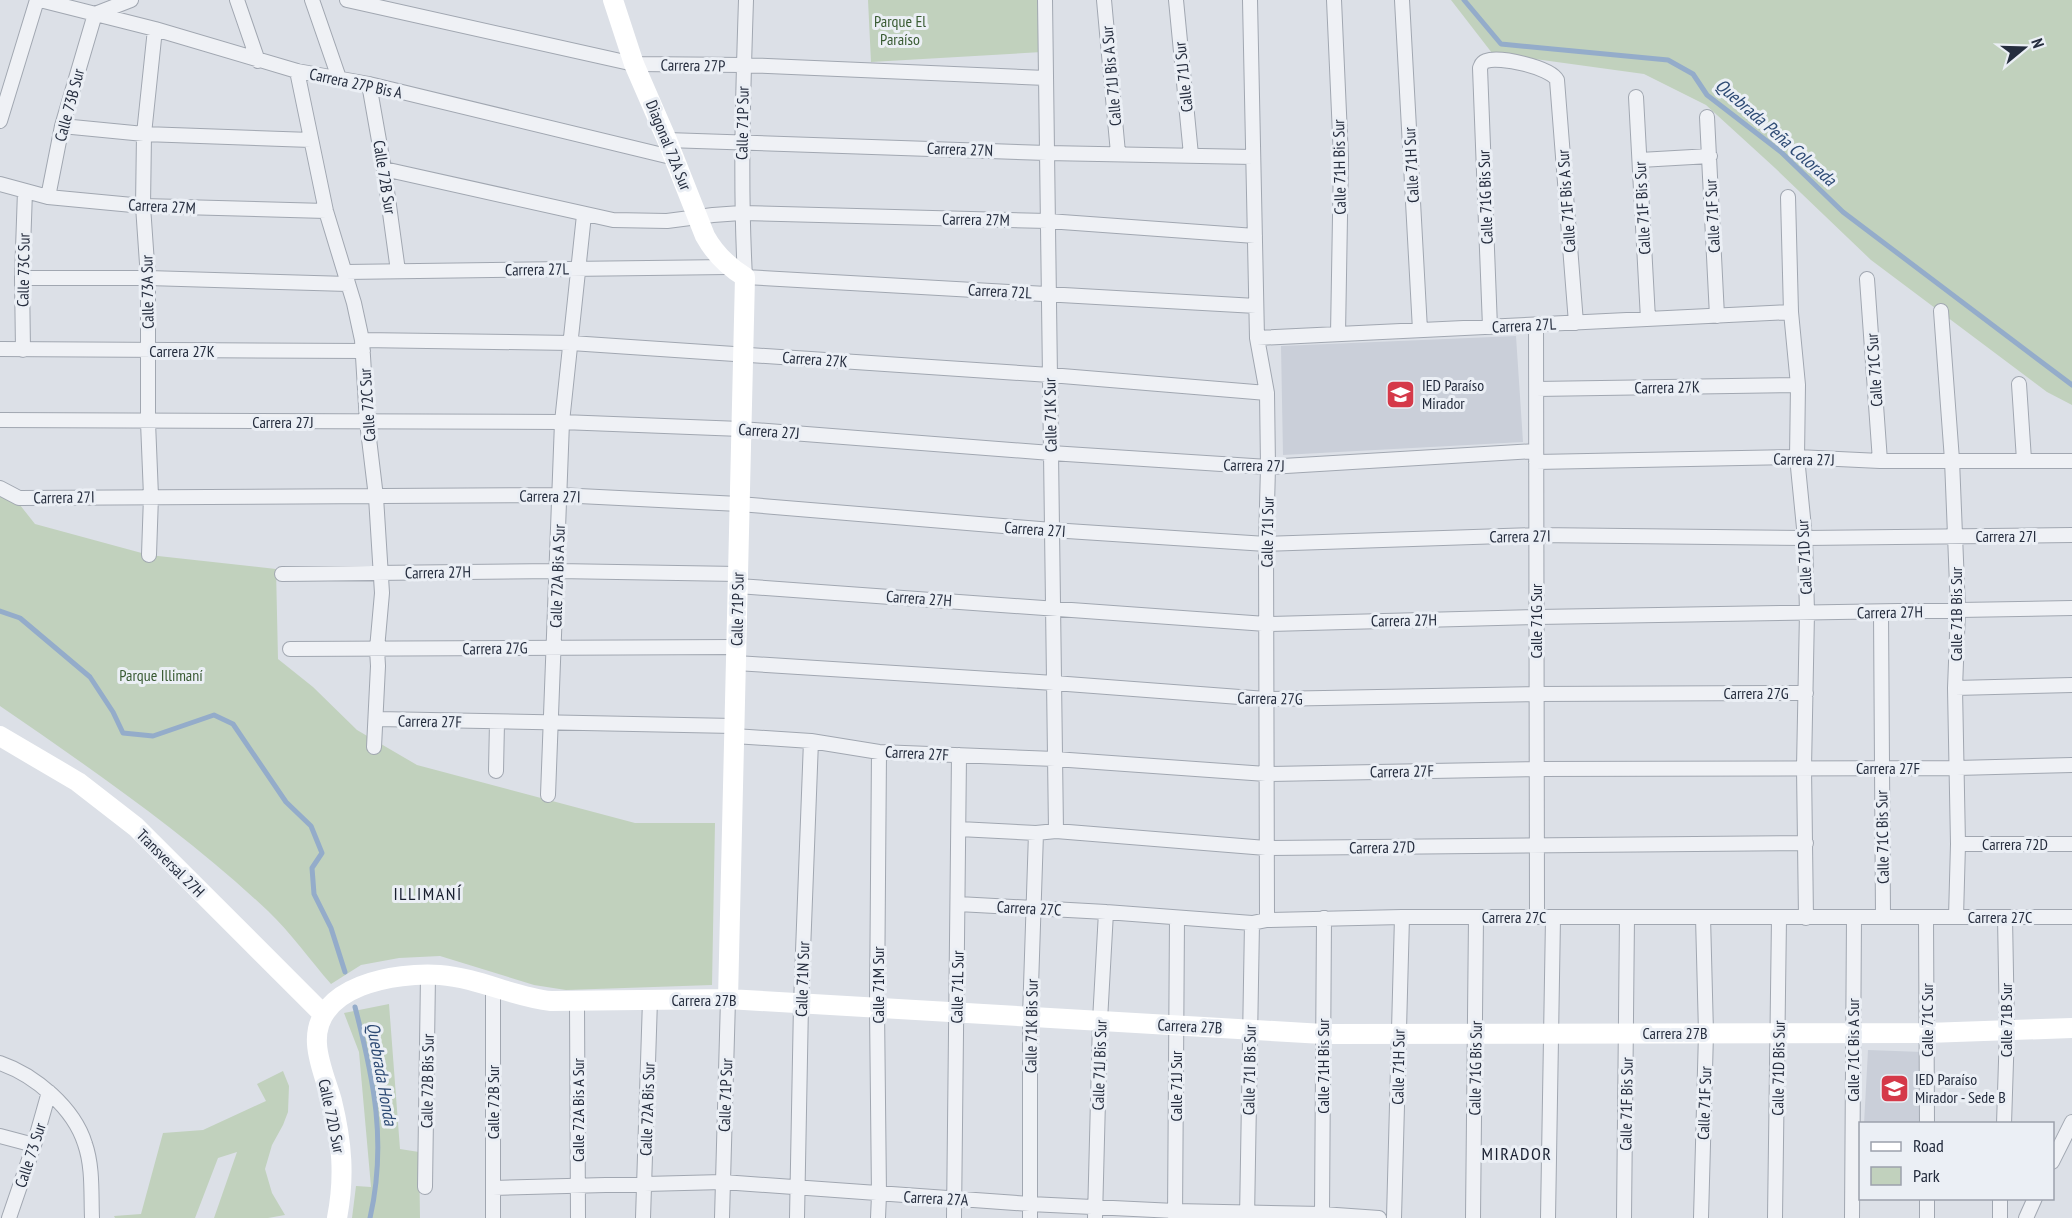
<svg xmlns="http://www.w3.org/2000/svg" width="2072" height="1218" viewBox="0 0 2072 1218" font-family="'PT Sans Narrow',sans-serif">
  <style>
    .built { fill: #cacfd9 }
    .green { fill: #c1d1bd }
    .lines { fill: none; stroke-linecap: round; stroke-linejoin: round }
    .stream { stroke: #94acca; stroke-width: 5 }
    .street-casing { stroke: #a1a7b1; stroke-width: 16 }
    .street { stroke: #eff1f5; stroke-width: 14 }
    .secondary { stroke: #fff; stroke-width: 20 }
    .labels { text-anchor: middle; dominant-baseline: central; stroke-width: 6; stroke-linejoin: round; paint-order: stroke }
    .park-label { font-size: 16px; fill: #385a32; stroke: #ebeff5 }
    .street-label { font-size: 16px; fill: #252d3e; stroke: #ebeff5 }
    .poi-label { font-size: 16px; fill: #252d3e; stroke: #ebeff5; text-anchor: start }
    .water-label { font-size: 18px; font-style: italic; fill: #2d4a74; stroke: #ebeff5 }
    .neighbourhood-label { font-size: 18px; letter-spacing: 1.5px; fill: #181e2f; stroke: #ebeff5 }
  </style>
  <rect width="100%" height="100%" fill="#dce0e7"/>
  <path class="built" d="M 1516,336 L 1523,442 L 1283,455 L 1281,346 Z
    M 1868,1050 L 1922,1052 L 1923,1123 L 1864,1124 Z"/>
  <path class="green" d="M 868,0 L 1039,0 L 1042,52 L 871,62 Z
    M 1451,0 L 2072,0 L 2072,405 L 2047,392 L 1871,260 L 1775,168 L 1706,105 L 1644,74 L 1492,53 Z
    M 0,492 L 16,500 L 35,524 L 149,555 L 276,569 L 278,659 L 313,687 L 357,730 L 417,765 L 635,823 L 715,823 L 712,985 L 566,990 L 534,985 L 440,956 L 399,958 L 361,965 L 331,984 C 310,960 291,933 268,911 C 186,834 93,770 0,706 Z
    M 389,1004 L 400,1149 L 419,1152 L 420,1218 L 352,1218 L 356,1186 L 371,1187 L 359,1052 L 344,1013 Z
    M 283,1071 L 289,1086 L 288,1112 L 283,1125 L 272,1145 L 265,1169 L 272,1193 L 285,1215 L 268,1218 L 214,1218 L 237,1152 L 218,1158 L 195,1218 L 115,1218 L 114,1216 L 141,1214 L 163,1133 L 203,1130 L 266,1101 L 257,1084 Z"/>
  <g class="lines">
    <path class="stream" d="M 1464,0 L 1501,44 L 1668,60 L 1693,74 L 1707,95 L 1781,152 L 1843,212 L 2072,385
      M 0,611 L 20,618 L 90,677 L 113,712 L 123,733 L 153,736 L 214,715 L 233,724 L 286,802 L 311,826 L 322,853 L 312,868 L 314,894 L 331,928 L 345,972
      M 355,1007 C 374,1080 387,1143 370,1218"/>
    <defs>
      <path id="street" d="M 40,0 L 155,29 L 297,71 L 369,84 L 675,158
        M 237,0 L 258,61
        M 312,0 L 339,78
        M 347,0 L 634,64 L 744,65 L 1046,78
        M 746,0 C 743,92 740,184 745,277 L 1256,306
        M 1045,0 L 1056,831
        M 1104,0 L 1118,153
        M 1176,0 L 1191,155
        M 1250,0 L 1257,338 L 1267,393 L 1268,467 L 1266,544 L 1267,920
        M 1334,0 L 1341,158 L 1338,334
        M 1402,0 L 1420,330
        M 297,71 L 326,211 L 354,303 L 362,340 L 367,422 L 376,497 L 382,593 L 377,649 L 378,666 L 374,747
        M 369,84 L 384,169 L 398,271
        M 1636,97 L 1648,319
        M 1707,117 L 1717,316
        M 0,121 L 37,0
        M 62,126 L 144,134 L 311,140
        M 667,140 L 1047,153 L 1253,157
        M 1640,160 L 1710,156
        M 384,169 L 613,220 L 667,221 L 713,215 L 741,213 L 1048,221 L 1255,236
        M 0,184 L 48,197 L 143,206 L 326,211
        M 48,197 L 62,126 L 95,14 L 131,0
        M 1788,197 L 1791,312 L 1798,385 L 1797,457 L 1805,538 L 1807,612 L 1804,768 L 1806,918
        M 345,272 L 728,267
        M 22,278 L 148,278 L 348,284
        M 1867,279 L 1880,461
        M 1941,311 L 1952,460 L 1958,610 L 1955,688 L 1958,844 L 1956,917
        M 1536,325 L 1537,917
        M 1490,327 L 1480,68 C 1482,64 1481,63 1486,61 C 1499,56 1550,67 1557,80 L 1576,323
        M 1257,338 L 1791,312
        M 362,340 L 571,343 L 1050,375 L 1267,393
        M 0,349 L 363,351
        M 23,350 L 22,278 L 25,191
        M 2019,384 L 2024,460
        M 1536,389 L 1798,385
        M 0,420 L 562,422 L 741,429 L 1051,453 L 1268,467 L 1536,451
        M 1536,462 L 1797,457 L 1880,461 L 2072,461
        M 0,488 L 19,498 L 559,495 L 739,504 L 1052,530 L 1266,544 L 1536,535 L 1805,538 L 2072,535
        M 149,555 L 151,496 L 148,422 L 148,278 L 143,206 L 144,134 L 155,29
        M 282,574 L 557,571 L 738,574
        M 738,586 L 1266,624 L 1537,617 L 2072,608
        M 1881,612 L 1883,917
        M 290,649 L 736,647
        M 736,663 L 1054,683 L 1266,699 L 1536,694 L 1806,693
        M 1955,688 L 2072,685
        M 377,719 L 734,726
        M 734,736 L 811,741 L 879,752 L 1055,759 L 1266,774 L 1535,769 L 1957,768 L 2072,765
        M 496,771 L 497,722
        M 548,795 L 562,422 L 584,215
        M 959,829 L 1036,833 L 1056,831 L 1266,848 L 1806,843
        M 1958,844 L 2072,844
        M 958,904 L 1106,912 L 1252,923 L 1267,920 L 1402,917 L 2072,917
        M 1926,917 L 1927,1124
        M 493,987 L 493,1218
        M 577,1002 L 578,1218
        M 0,1063 C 35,1075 74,1108 85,1144 C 93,1167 91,1194 92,1218
        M 2004,1124 L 2007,1030 L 2005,917
        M 0,1136 L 34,1145
        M 2052,1162 L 2072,1122
        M 425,1187 L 428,975
        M 493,1188 L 723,1182 L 1030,1204 L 1175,1211 L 1322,1214 L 1379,1218
        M 1927,1198 L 1927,1218
        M 1322,1214 L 1324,918
        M 9,1218 L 34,1145 L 49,1092
        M 643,1218 L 650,1000
        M 722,1218 L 728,999
        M 797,1218 L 801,1004 L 811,741
        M 878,1218 L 879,1195 L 877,1008 L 879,752
        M 954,1218 L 959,755
        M 1030,1218 L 1030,1017 L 1036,833
        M 1095,1218 L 1100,1021 L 1106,912
        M 1175,1218 L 1177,918
        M 1247,1218 L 1252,923
        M 1394,1218 L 1402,917
        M 1473,1218 L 1476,917
        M 1548,1218 L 1553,918
        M 1624,1218 L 1627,917
        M 1701,1218 L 1706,1033 L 1703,917
        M 1775,1218 L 1779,918
        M 1852,1218 L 1854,917
        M 2000,1218 L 2000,1198
        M 2026,1218 L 2035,1198"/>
    </defs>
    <use href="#street" class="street-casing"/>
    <use href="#street" class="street"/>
    <path class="secondary" d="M 613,0 L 634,64 L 667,140 L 705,236 C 715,254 727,266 745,277 L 728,999
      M 0,736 L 78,782 L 136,827 L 323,1014
      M 337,1218 C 345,1177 342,1142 332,1101 C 327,1083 318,1063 317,1044 C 313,985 396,972 440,975 C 479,978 513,997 551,1001 L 728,999 L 1323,1034 L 1927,1033 L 2072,1028"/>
  </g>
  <defs>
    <symbol id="school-square" viewBox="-11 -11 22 22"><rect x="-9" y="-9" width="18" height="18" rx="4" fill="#d53949" stroke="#ebeff5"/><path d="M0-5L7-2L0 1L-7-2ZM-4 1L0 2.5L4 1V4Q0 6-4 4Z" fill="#fff"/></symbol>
  </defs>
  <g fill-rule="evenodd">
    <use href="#school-square" x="1384" y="378" width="33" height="33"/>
    <use href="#school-square" x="1878" y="1072" width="33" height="33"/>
  </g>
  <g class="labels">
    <g class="park-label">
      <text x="900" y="21">Parque El<tspan x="900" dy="18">Paraíso</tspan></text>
      <text x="161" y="675">Parque Illimaní</text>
    </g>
    <g class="street-label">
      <text transform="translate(693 65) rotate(1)">Carrera 27P</text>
      <text transform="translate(1111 76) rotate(-95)">Calle 71J Bis A Sur</text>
      <text transform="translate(1183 77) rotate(-96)">Calle 71J Sur</text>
      <text transform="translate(356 83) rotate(12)">Carrera 27P Bis A</text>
      <text transform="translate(69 105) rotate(-75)">Calle 73B Sur</text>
      <text transform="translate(742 123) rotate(-89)">Calle 71P Sur</text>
      <text transform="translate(669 145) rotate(68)">Diagonal 72A Sur</text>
      <text transform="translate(960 149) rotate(2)">Carrera 27N</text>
      <text transform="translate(1411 165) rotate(-93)">Calle 71H Sur</text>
      <text transform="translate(1339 167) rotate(-91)">Calle 71H Bis Sur</text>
      <text transform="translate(385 177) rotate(81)">Calle 72B Sur</text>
      <text transform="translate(1485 197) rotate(-92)">Calle 71G Bis Sur</text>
      <text transform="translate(1566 201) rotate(-94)">Calle 71F Bis A Sur</text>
      <text transform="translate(162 206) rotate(3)">Carrera 27M</text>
      <text transform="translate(1642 208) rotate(-93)">Calle 71F Bis Sur</text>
      <text transform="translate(1712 216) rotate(-93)">Calle 71F Sur</text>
      <text transform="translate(976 219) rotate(1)">Carrera 27M</text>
      <text transform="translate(537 269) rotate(-1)">Carrera 27L</text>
      <text transform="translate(23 270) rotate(-89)">Calle 73C Sur</text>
      <text transform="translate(1000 291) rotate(3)">Carrera 72L</text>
      <text transform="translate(147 292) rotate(-91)">Calle 73A Sur</text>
      <text transform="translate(1524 325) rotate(-3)">Carrera 27L</text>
      <text x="182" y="351">Carrera 27K</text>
      <text transform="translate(815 359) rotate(4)">Carrera 27K</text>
      <text transform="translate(1874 370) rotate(-94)">Calle 71C Sur</text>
      <text transform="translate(1667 387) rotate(-1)">Carrera 27K</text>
      <text transform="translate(367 405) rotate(-94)">Calle 72C Sur</text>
      <text transform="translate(1050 415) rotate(-91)">Calle 71K Sur</text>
      <text x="283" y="422">Carrera 27J</text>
      <text transform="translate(769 431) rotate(4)">Carrera 27J</text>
      <text transform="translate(1804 459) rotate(1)">Carrera 27J</text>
      <text transform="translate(1254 465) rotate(1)">Carrera 27J</text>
      <text transform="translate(550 496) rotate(1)">Carrera 27I</text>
      <text transform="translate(64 497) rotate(-1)">Carrera 27I</text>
      <text transform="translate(1035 529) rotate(4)">Carrera 27I</text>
      <text transform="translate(1267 532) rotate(-89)">Calle 71I Sur</text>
      <text transform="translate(1520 536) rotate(-1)">Carrera 27I</text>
      <text x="2006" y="536">Carrera 27I</text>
      <text transform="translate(1804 557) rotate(-93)">Calle 71D Sur</text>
      <text transform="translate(438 572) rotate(-1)">Carrera 27H</text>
      <text transform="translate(557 576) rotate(-88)">Calle 72A Bis A Sur</text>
      <text transform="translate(919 598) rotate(4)">Carrera 27H</text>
      <text transform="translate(737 609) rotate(-89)">Calle 71P Sur</text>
      <text transform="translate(1890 612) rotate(-1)">Carrera 27H</text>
      <text transform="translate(1956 614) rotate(-90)">Calle 71B Bis Sur</text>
      <text transform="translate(1404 620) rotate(-1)">Carrera 27H</text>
      <text transform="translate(1536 621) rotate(-90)">Calle 71G Sur</text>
      <text transform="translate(495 648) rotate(-1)">Carrera 27G</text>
      <text x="1756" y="693">Carrera 27G</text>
      <text transform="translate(1270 698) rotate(1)">Carrera 27G</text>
      <text transform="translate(430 721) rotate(1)">Carrera 27F</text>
      <text transform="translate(917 753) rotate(3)">Carrera 27F</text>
      <text x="1888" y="768">Carrera 27F</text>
      <text transform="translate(1402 771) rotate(-1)">Carrera 27F</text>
      <text transform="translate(1882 837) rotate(-91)">Calle 71C Bis Sur</text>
      <text x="2015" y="844">Carrera 72D</text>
      <text transform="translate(1382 847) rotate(-1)">Carrera 27D</text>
      <text transform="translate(171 863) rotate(45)">Transversal 27H</text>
      <text transform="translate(1029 908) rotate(3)">Carrera 27C</text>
      <text x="1514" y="917">Carrera 27C</text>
      <text x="2000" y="917">Carrera 27C</text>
      <text transform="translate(802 979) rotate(-88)">Calle 71N Sur</text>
      <text transform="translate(878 985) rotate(-90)">Calle 71M Sur</text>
      <text transform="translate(957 987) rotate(-89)">Calle 71L Sur</text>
      <text x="704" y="1000">Carrera 27B</text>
      <text transform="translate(1927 1020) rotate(-90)">Calle 71C Sur</text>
      <text transform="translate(2006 1020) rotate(-90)">Calle 71B Sur</text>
      <text transform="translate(1031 1026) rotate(-89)">Calle 71K Bis Sur</text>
      <text transform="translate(1190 1026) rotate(3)">Carrera 27B</text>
      <text x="1675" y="1033">Carrera 27B</text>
      <text transform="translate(1853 1050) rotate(-90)">Calle 71C Bis A Sur</text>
      <text transform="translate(1099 1065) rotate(-88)">Calle 71J Bis Sur</text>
      <text transform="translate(1323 1066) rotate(-90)">Calle 71H Bis Sur</text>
      <text transform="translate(1398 1067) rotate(-89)">Calle 71H Sur</text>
      <text transform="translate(1475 1068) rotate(-89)">Calle 71G Bis Sur</text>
      <text transform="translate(1778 1068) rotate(-89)">Calle 71D Bis Sur</text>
      <text transform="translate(1249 1070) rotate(-89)">Calle 71I Bis Sur</text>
      <text transform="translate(427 1081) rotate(-89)">Calle 72B Bis Sur</text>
      <text transform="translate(1176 1086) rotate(-90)">Calle 71J Sur</text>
      <text transform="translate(725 1095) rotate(-88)">Calle 71P Sur</text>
      <text transform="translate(493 1102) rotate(-90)">Calle 72B Sur</text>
      <text transform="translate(1704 1103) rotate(-88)">Calle 71F Sur</text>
      <text transform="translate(1626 1104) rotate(-89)">Calle 71F Bis Sur</text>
      <text transform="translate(647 1109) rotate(-88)">Calle 72A Bis Sur</text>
      <text transform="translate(578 1110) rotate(-90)">Calle 72A Bis A Sur</text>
      <text transform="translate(332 1116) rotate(78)">Calle 72D Sur</text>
      <text transform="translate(30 1155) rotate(-72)">Calle 73 Sur</text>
      <text transform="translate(936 1198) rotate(3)">Carrera 27A</text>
    </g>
    <g class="poi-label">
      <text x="1422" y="385">IED Paraíso<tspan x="1422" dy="18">Mirador</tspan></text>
      <text x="1915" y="1079">IED Paraíso<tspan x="1915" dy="18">Mirador - Sede B</tspan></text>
    </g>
    <g class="water-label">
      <text transform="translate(1776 132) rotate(41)">Quebrada Peña Colorada</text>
      <text transform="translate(382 1074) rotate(80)">Quebrada Honda</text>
    </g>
    <g class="neighbourhood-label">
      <text x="428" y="893">ILLIMANÍ</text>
      <text x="1517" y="1153">MIRADOR</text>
    </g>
  </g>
  <rect x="1859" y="1122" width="195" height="78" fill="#ebeff5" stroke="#9ca1ac" stroke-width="1.5"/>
  <rect x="1871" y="1142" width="30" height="9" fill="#ffffff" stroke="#9ca1ac" stroke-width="1.5"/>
  <text x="1913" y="1152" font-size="18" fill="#252d3e">Road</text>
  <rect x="1871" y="1167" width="30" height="18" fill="#c1d1bd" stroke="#9ca1ac" stroke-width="1.5"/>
  <text x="1913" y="1182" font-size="18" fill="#252d3e">Park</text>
  <g transform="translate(2024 48) rotate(71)" stroke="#ebeff5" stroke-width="4.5" paint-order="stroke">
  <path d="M0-4.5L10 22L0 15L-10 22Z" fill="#252d3e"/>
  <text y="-9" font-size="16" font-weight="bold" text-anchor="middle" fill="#252d3e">N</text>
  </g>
</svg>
